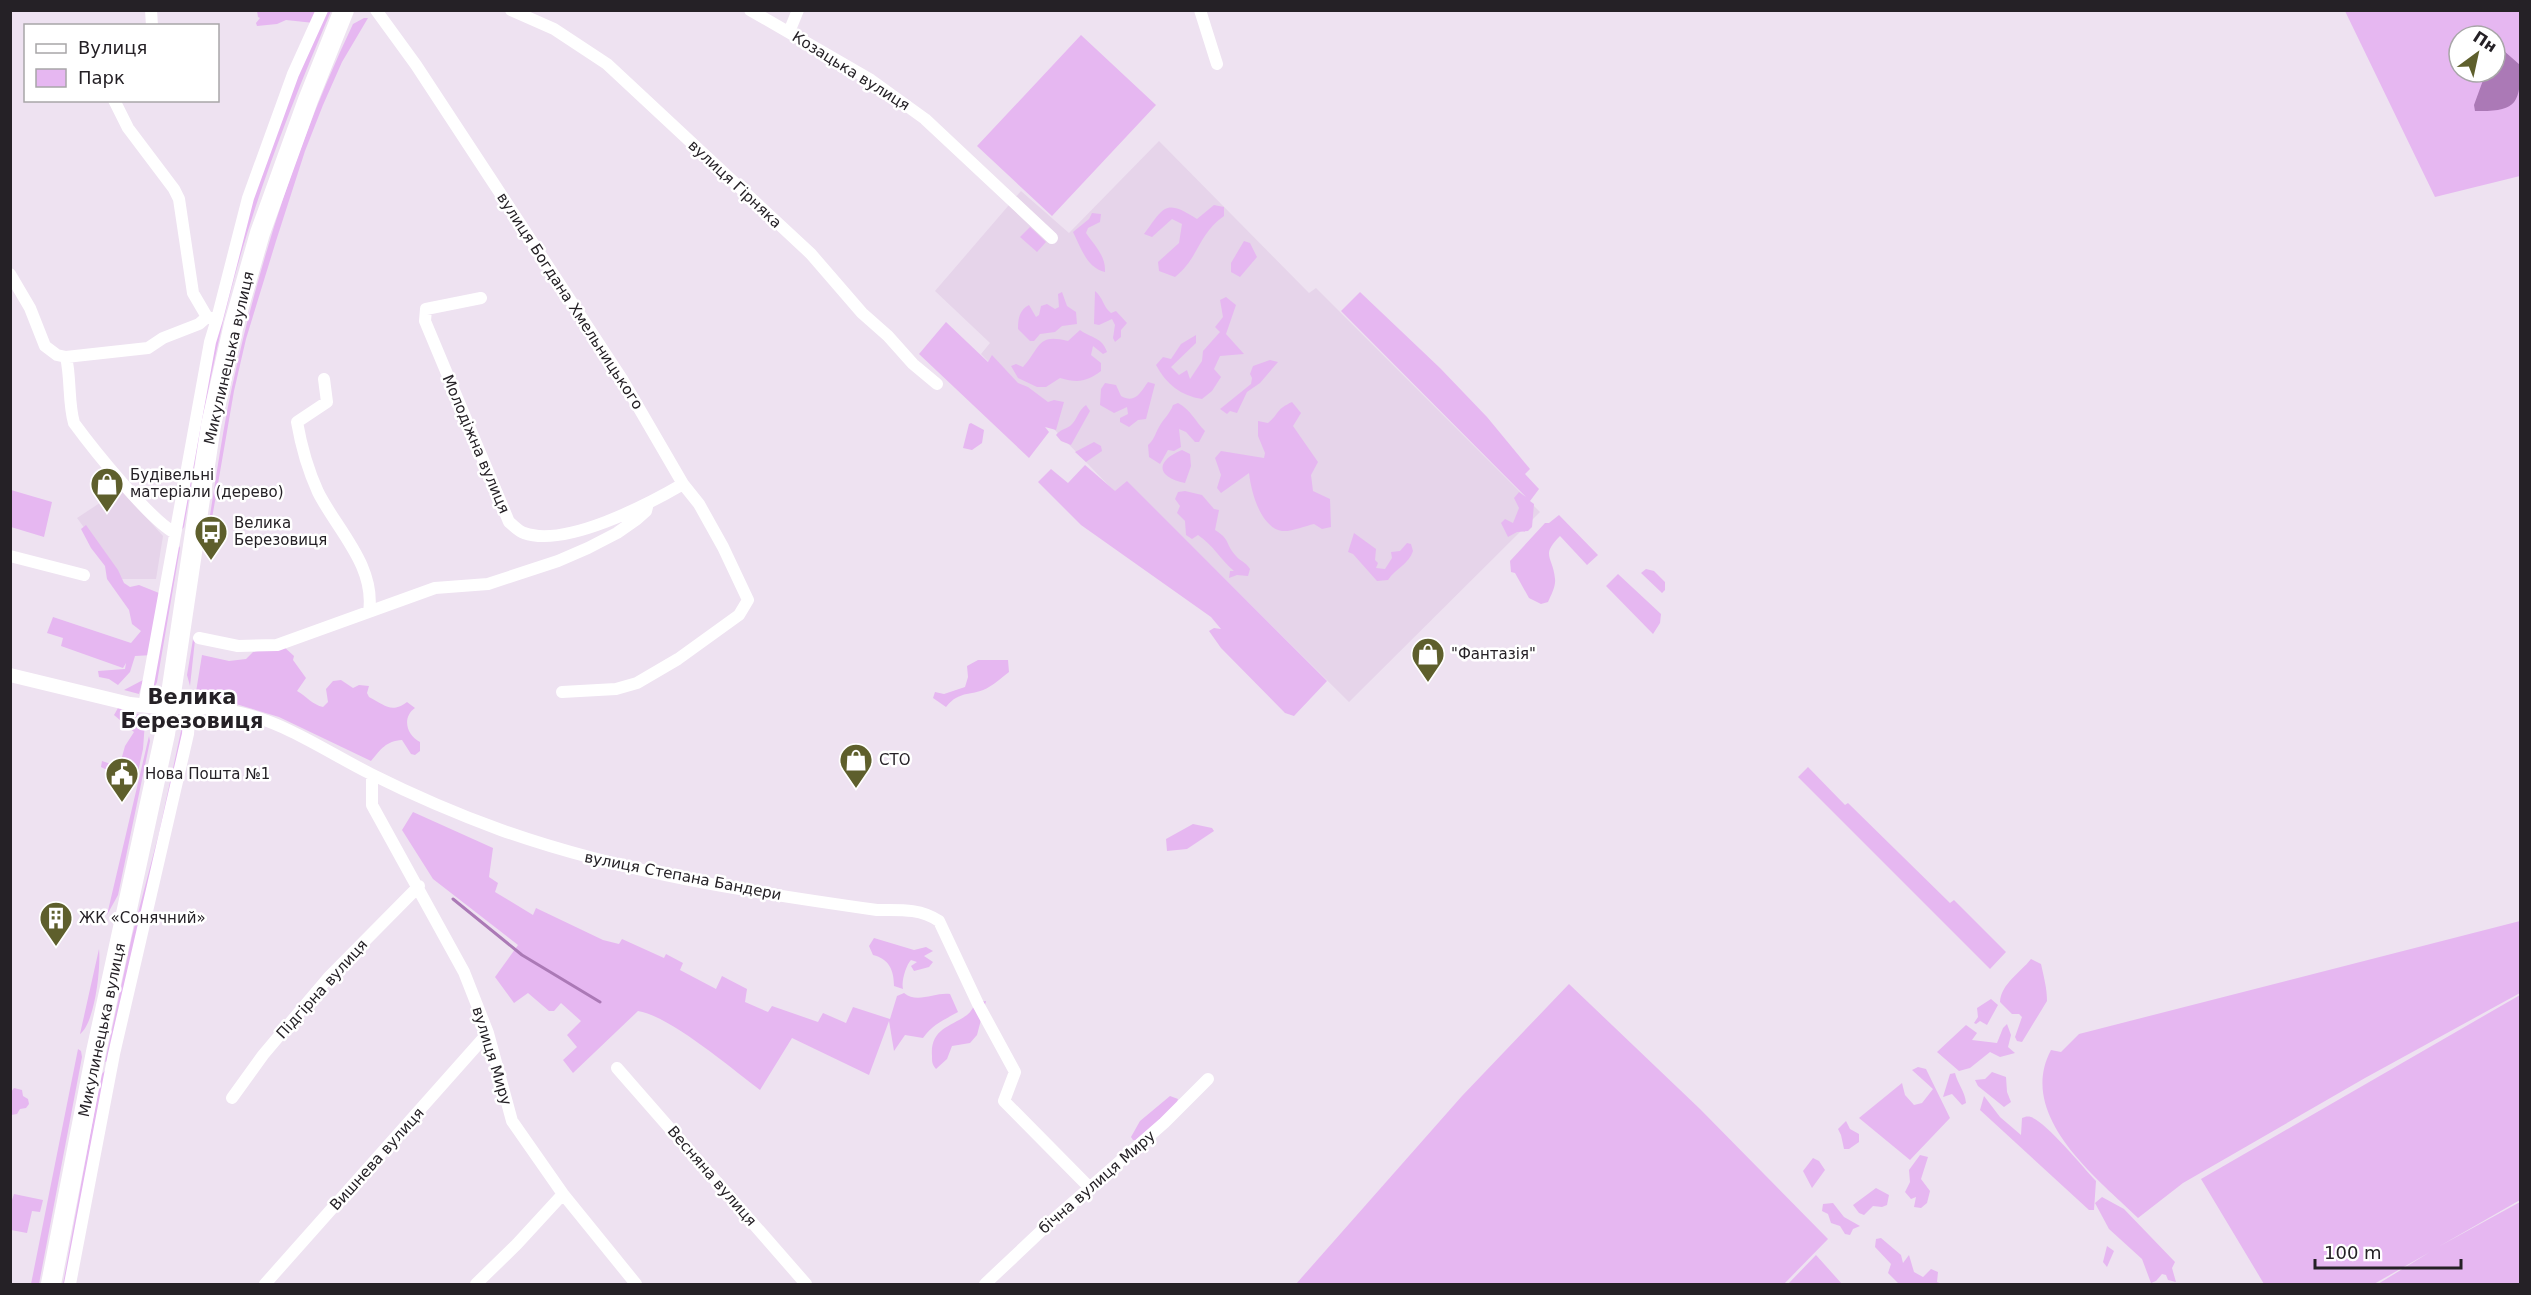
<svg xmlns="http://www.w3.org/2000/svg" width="2531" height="1295" viewBox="0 0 2531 1295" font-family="'DejaVu Sans',sans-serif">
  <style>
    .built { fill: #e6d4ea }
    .green { fill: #e6b7f1; fill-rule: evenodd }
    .water { fill: #ab79b6 }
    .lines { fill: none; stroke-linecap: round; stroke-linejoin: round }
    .stream { stroke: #ab79b6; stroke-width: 3 }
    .minor { stroke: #fff; stroke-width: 12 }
    .tertiary { stroke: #fff; stroke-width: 14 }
    .trunk { stroke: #fff; stroke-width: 20 }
    .labels { text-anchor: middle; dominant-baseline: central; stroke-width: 5; stroke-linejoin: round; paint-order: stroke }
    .street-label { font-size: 15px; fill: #252126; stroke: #fff }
    .poi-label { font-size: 15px; fill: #252126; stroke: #fff; text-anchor: start }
    .district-label { font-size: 21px; font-weight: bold; fill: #252126; stroke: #fff }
  </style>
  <rect width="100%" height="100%" fill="#eee2f1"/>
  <path class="built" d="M 1159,141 L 1309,293 L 1316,288 L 1540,512 L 1349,702 L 1127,482 L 1116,493 L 981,354 L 990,343 L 935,291 L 1021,191 L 1069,233 Z
    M 121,489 L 163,536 L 156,579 L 122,579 L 77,518 Z"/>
  <path class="green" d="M 257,11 L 319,11 L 314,23 L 286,20 L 277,24 L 257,26 L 256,23 L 260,18 L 258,17 Z
    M 325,11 L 331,11 C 292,103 255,196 230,294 C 210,371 197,449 184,527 L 180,532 C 200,423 217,313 250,207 C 272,140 298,75 325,11 Z
    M 2345,11 L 2520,11 L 2520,176 L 2435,197 ZM 2459,36 L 2495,36 L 2495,72 L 2459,72 Z
    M 364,18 L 368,18 L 342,62 L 323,105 L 305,151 L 276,241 L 246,339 L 234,391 L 210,530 L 208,527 C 216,480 222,433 232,387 C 259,262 298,140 353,24 Z
    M 1081,35 L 1156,105 L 1052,216 L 977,146 Z
    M 1214,205 L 1224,207 L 1224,216 C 1198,234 1199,258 1175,277 L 1159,271 L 1158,262 L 1179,243 L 1182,224 L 1172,219 L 1152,237 L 1144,234 C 1164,207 1165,198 1197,219 Z
    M 1092,213 L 1101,214 L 1100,222 L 1088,228 L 1086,233 C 1095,246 1106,256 1105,272 C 1087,268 1081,248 1073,232 L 1089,219 Z
    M 1030,227 L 1046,242 L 1037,252 L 1020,237 Z
    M 1244,241 L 1250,243 L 1257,257 L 1240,277 L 1231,272 L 1231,263 Z
    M 1095,291 C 1103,297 1103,307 1111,313 L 1116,311 L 1127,323 L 1121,330 L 1121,337 L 1115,342 L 1113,338 L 1115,325 L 1112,319 L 1099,325 L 1094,324 Z
    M 1062,292 L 1067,306 L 1076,312 L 1077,324 L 1062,326 L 1055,332 L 1040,334 L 1034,341 L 1030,341 L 1018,329 C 1018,319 1019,310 1029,305 L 1036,317 L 1039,315 L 1041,306 L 1047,304 L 1055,309 L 1059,307 L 1058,294 Z
    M 1360,292 L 1440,368 L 1487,417 L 1530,469 L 1525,474 L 1539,489 L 1530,501 L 1534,504 L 1532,527 L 1528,531 L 1517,532 L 1508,537 L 1501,523 L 1505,519 L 1513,523 L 1519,508 L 1514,498 L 1519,492 L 1526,497 L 1341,311 Z
    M 1226,297 L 1236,305 L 1226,334 L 1244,354 L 1220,356 L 1214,369 L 1221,377 L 1212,391 L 1202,399 C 1181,396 1166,384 1156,365 L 1163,357 L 1171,359 L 1181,344 L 1196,335 L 1196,343 L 1171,367 L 1179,375 L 1187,370 L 1190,379 L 1202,361 L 1203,351 L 1220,332 L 1215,327 L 1223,317 L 1220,300 Z
    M 946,322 L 988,362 L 992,355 L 1018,383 L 1028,387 L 1048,402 L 1054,400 L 1064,402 L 1056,430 L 1045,427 L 1049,432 L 1029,458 L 919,354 Z
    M 1080,330 C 1091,338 1102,337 1107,352 L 1103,354 L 1093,346 L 1091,355 L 1101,363 L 1101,371 C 1086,382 1078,383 1060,378 L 1046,387 L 1037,387 L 1018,378 L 1011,366 L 1016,364 L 1023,367 C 1041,347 1037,333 1068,341 Z
    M 1270,360 L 1278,362 L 1260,383 L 1247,392 L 1237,413 L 1230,411 L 1227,414 L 1220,409 L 1251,384 L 1252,378 L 1250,374 L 1253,366 Z
    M 1148,382 L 1155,384 L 1146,419 L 1138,420 L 1129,427 L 1120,422 L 1120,418 L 1128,414 L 1127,407 L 1114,413 L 1100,405 L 1101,389 L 1105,383 L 1116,385 L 1121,396 C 1135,404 1140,393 1148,382 Z
    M 1292,402 L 1301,413 L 1293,426 L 1318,462 L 1311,475 L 1313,491 L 1330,499 L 1331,527 L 1322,529 L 1314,524 C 1305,526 1291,532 1282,531 C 1260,527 1251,491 1249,473 L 1221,493 L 1217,488 L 1221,475 L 1215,458 L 1221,451 L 1264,458 L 1265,453 L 1258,436 L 1258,421 L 1268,423 C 1280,413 1275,410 1292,402 Z
    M 1178,403 C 1191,410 1195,421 1205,431 L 1199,442 L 1195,442 L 1186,432 L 1179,429 L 1181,447 L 1174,451 L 1168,450 L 1160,464 L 1149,457 L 1148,445 C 1154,440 1155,434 1159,427 C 1163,419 1170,414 1173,405 Z
    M 1086,405 L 1090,411 L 1071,445 L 1061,441 L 1056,435 C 1061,429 1064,430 1070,426 C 1077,421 1078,410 1086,405 Z
    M 971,423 L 984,430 L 982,443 L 972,450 L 963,448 L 969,424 Z
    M 1094,442 L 1101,446 L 1102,451 L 1086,462 L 1075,452 Z
    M 1182,450 L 1190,454 L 1191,466 L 1185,483 C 1156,477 1155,461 1182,450 Z
    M 1085,465 L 1115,491 L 1127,481 L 1327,681 L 1294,716 L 1285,713 L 1221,648 L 1209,631 L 1214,628 L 1221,629 L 1211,617 L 1081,525 L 1038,482 L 1051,469 L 1068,483 Z
    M 11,490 L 52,502 L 44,537 L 11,527 Z
    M 1185,491 L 1202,495 L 1214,509 L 1219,510 L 1215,530 C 1231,540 1225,544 1236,556 C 1240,561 1246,562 1250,569 L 1248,576 L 1237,575 L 1229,578 L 1230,571 L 1234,571 C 1220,559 1213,545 1198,535 L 1192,539 L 1186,535 L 1185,521 L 1177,513 L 1180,506 L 1175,499 L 1178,492 Z
    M 1559,515 L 1598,555 L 1587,565 L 1560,536 C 1540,556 1553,556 1555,579 C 1556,586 1551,595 1548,602 L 1541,604 L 1529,598 L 1515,573 L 1511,572 L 1510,561 L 1545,523 L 1549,523 Z
    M 86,525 L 118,570 L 124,583 L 130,587 L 139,585 L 159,593 L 153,655 L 135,656 L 130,672 L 118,685 L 109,679 L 99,677 L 98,671 L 125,669 L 126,663 L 123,668 L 61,646 L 63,638 L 47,633 L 53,617 L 131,643 L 141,631 L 132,624 L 129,610 L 107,579 L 105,566 L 91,548 L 81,529 Z
    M 1354,533 L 1376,549 L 1375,560 L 1378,563 L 1376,568 L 1385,569 L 1392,558 L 1391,552 L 1400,551 L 1407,543 L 1411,544 L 1413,551 C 1409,564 1396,568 1388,580 L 1377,581 L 1353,554 L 1348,552 Z
    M 178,544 L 180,548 L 157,682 L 153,691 L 150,692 Z
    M 1646,569 L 1654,571 L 1665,582 L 1665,590 L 1662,593 L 1641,573 Z
    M 1618,574 L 1661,614 L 1660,623 L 1653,634 L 1606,586 Z
    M 193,639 L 195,640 L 190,686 L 187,675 Z
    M 283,646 L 294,656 L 293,660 L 306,678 L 297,691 C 306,696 313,705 323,707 L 328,702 L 326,689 L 333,681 L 341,680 L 353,688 L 359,685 L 369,686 L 367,693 L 369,697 C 385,705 391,714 407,702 L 415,708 C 402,717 406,735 420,742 L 420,751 L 415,755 L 411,754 L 402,740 C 386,741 381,749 371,761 L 279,717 L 196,692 L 202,655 L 229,661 L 246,659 L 253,652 Z
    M 978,660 L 1008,660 L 1009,672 C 1002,677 996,683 989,687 C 973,697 960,689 946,707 L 933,698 L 935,692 L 944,694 L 965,687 L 968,677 L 967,666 Z
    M 143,680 L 139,694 L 124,690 Z
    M 118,708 L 140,715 L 145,722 L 143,749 L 138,772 L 129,781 L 101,767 L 102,761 L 114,765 L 120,764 L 125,746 L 134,732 L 114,715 Z
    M 184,726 L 110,1060 L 105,1062 L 132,936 L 159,833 L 181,731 Z
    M 149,736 L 150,741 L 118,895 L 107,915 Z
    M 1808,767 L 1845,805 L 1848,803 L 1950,903 L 1954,900 L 2006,952 L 1990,969 L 1798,777 Z
    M 413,812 L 493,848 L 489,877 L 498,883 L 495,892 L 533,915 L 536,908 L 603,940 L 619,944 L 622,939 L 664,958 L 666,954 L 683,963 L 680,970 L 716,989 L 722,976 L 747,989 L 745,1002 L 768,1012 L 772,1006 L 818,1022 L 823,1013 L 846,1023 L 853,1007 L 890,1019 L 897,996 L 904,993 C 917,1004 935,992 950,994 L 958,1012 C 944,1020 933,1024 923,1038 L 905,1035 L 894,1051 L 889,1021 L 869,1075 L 792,1038 L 760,1090 C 732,1069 670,1016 638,1011 L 573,1073 L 563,1060 L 577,1047 L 567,1035 L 581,1021 L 561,1003 L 554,1011 L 549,1011 L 528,993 L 514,1003 L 495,977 L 518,945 L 433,879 L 402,830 Z
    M 1193,824 L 1212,828 L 1214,831 L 1187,849 L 1167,851 L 1166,839 Z
    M 2520,921 L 2520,993 L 2365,1078 L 2183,1183 L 2138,1218 C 2097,1178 2016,1116 2051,1050 L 2061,1052 L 2079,1034 Z
    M 874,938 L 914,950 L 926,947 L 933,951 L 924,956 L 933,962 L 929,967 L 914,971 L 911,966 L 917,962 L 911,960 C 906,965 901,982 903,989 L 894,986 C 894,970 889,959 873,955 L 869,946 Z
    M 99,949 C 101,967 95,1023 80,1034 Z
    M 2031,959 L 2041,964 C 2044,978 2047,988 2047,1001 L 2022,1042 L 2017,1041 L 2015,1037 L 2022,1017 L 2019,1014 L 2012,1014 L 2000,1002 C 2001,984 2020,973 2031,959 Z
    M 1569,984 L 1700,1109 L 1828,1239 L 1784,1284 L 1296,1284 L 1462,1096 Z
    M 2520,995 L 2520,1200 L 2438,1247 L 2520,1202 L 2520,1284 L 2378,1284 L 2430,1252 L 2374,1284 L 2264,1284 L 2201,1179 Z
    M 1991,999 L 1998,1005 L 1987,1025 L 1980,1021 L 1976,1024 L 1974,1023 L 1978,1017 L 1977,1008 Z
    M 986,1001 L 977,1035 L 970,1043 L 952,1046 L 947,1059 L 936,1069 C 932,1064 932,1062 932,1056 C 930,1029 950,1027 967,1015 C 971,1012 973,1007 976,1003 Z
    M 2007,1024 L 2011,1035 L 2008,1047 L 2015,1053 L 2000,1057 L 1990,1052 L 1970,1068 L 1959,1071 L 1937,1052 L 1966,1025 L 1977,1033 L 1972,1040 L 1997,1043 L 2003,1028 Z
    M 78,1049 L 81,1051 L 82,1057 L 39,1284 L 31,1284 Z
    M 108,1067 L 67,1284 L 63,1284 L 101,1075 Z
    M 1918,1067 L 1926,1069 L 1950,1118 L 1910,1160 L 1859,1118 L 1902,1083 L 1905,1095 L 1914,1105 L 1922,1103 L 1933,1089 L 1912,1070 Z
    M 1992,1072 L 2006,1077 L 2007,1092 L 2011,1102 L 2004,1107 L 1978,1086 L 1975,1080 L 1985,1079 Z
    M 1955,1073 C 1958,1085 1965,1091 1966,1103 L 1962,1105 L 1952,1094 L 1943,1097 L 1950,1074 Z
    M 14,1088 L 22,1090 L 23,1096 L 28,1099 L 29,1104 L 26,1108 L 20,1109 L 17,1114 L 11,1115 L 11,1092 Z
    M 1170,1096 L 1178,1099 L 1176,1106 L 1136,1140 L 1133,1140 L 1131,1137 L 1140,1121 Z
    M 1984,1096 L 2000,1117 L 2021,1135 L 2022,1118 C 2025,1117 2027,1116 2031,1117 C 2047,1123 2082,1166 2096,1181 L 2094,1210 L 2089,1210 L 1980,1110 Z
    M 1846,1121 L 1850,1129 L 1859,1134 L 1859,1142 L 1849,1149 L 1844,1149 L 1841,1135 L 1838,1129 Z
    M 1920,1155 L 1928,1157 L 1921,1179 L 1930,1191 L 1927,1203 L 1921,1208 L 1914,1207 L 1916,1197 L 1911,1199 L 1905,1192 L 1910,1182 L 1909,1170 Z
    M 1813,1158 L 1819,1161 L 1825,1170 L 1812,1188 L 1803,1171 Z
    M 1876,1188 L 1889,1195 L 1887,1205 L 1882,1207 L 1873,1206 L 1864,1215 L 1859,1213 L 1853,1205 Z
    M 14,1194 L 43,1200 L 40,1212 L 32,1211 L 27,1233 L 11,1230 L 11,1203 Z
    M 2102,1197 L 2124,1209 L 2175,1262 L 2172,1268 L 2176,1282 L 2168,1280 L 2166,1275 L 2162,1274 L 2156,1281 L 2151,1283 L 2142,1259 L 2109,1229 L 2095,1203 Z
    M 1833,1203 L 1844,1217 L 1860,1226 L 1853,1229 L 1850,1235 L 1845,1234 L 1840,1226 L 1831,1223 L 1828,1214 L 1822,1211 L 1823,1204 Z
    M 1881,1238 L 1901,1255 L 1903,1263 L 1909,1255 L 1914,1272 L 1923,1277 L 1931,1269 L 1938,1272 L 1937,1282 L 1942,1284 L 1899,1284 L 1888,1273 L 1891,1264 L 1875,1247 L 1876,1239 Z
    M 2107,1246 L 2114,1251 L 2107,1267 L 2103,1262 Z
    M 1816,1255 L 1842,1284 L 1788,1284 Z"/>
  <path class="water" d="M 2495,43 L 2520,65 C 2521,104 2516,112 2475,111 L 2474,105 L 2486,72 L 2495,72 Z"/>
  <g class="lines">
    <path class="stream" d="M 453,899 L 522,955 L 600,1002"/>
    <path class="minor" d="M 151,10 L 152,26
      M 376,10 L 416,65 L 622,379 L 683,484 L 699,504 L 723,547 L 748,600 L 739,615 L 678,659 L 637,683 L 616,689 L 562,692
      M 511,10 L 554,29 L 607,64 L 811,254 L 862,313 L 888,336 L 913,364 L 937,384
      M 750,10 L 871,80 L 925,119 L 1052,238
      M 1200,10 L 1217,64
      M 789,32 L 798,10
      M 114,100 L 128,128 L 174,189 L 179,199 L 193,293 L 207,317
      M 10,274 L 30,308 L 45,346 L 57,355 L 66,357 L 148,348 L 163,338 L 199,324 L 207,317
      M 481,298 L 426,309 L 425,321 L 509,522 C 514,526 518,531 524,533 C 565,548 647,505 683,484
      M 207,317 L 217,319 L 248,198 L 293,74 L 322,10
      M 66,357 C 71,378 68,402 74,423 C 93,449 150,520 175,533
      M 324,379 L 327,402 L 297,422 C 301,445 308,470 318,492 C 337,530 376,566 369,612
      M 10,556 L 84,575
      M 199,638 L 238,646 L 277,645 L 435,588 L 488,584 L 558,561 L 588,548 L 617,533 L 637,519 L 646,511 L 648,503
      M 144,706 L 210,342 L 217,319
      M 168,708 C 193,708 221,707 245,714 C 291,726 329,753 371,774 C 413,795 457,814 501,830 C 622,873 749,892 877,910 C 899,910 920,908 939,921 L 978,1004 L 1015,1072 L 1004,1101 L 1090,1188
      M 372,775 L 372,805 L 464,972 L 488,1033 L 512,1121 L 563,1194 L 636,1284
      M 617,1068 L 806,1284
      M 232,1098 L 263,1055 L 328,978 L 419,886
      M 70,1284 L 114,1054 L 188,734 L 190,708
      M 265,1284 L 488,1033
      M 476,1284 L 517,1244 L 563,1194
      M 985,1284 L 1055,1218 L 1164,1123 L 1208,1079"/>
    <path class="tertiary" d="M 10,675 L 130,704 L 168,708"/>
    <path class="trunk" d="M 51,1284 L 96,1052 L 165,734 L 211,425 L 234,324 L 260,233 L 308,100 L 344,10"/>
  </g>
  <defs>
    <symbol id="shop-pin" viewBox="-11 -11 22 30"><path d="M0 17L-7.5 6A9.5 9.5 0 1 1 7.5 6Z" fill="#5e5f2c" stroke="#fff"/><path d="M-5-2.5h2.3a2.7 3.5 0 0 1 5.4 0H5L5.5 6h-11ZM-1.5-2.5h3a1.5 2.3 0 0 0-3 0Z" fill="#fff"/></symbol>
    <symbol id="bus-pin" viewBox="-11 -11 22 30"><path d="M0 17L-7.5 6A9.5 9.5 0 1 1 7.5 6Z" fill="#5e5f2c" stroke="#fff"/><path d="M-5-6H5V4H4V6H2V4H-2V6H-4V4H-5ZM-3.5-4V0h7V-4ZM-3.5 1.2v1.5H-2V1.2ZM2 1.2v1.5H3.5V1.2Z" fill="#fff"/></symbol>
    <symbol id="civic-pin" viewBox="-11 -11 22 30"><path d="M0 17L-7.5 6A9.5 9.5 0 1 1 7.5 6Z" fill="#5e5f2c" stroke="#fff"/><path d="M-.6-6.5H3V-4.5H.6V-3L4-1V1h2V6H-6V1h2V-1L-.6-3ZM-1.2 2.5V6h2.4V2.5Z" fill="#fff"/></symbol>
    <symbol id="building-pin" viewBox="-11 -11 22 30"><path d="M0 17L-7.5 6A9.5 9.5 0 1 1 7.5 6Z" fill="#5e5f2c" stroke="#fff"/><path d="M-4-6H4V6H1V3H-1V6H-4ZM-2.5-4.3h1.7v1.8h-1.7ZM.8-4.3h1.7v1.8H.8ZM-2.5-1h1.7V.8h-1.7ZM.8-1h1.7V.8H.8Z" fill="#fff"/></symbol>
  </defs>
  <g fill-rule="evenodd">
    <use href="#shop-pin" x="88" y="465" width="38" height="52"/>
    <use href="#bus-pin" x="192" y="513" width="38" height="52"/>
    <use href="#shop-pin" x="1409" y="635" width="38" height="52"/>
    <use href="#shop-pin" x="837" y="741" width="38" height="52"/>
    <use href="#civic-pin" x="103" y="755" width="38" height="52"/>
    <use href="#building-pin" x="37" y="899" width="38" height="52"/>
  </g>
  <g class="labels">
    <g class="street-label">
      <text transform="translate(851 71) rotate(32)">Козацька вулиця</text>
      <text transform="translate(735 184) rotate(43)">вулиця Гірняка</text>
      <text transform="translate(570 301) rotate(57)">вулиця Богдана Хмельницького</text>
      <text transform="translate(229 358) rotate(-77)">Микулинецька вулиця</text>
      <text transform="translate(476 444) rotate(67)">Молодіжна вулиця</text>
      <text transform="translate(683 876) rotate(11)">вулиця Степана Бандери</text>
      <text transform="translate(322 989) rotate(-48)">Підгірна вулиця</text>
      <text transform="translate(102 1030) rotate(-78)">Микулинецька вулиця</text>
      <text transform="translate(492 1056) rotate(73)">вулиця Миру</text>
      <text transform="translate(377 1159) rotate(-48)">Вишнева вулиця</text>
      <text transform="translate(712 1176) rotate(49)">Весняна вулиця</text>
      <text transform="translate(1097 1182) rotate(-41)">бічна вулиця Миру</text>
    </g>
    <g class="poi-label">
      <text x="130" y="475">Будівельні<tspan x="130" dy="17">матеріали (дерево)</tspan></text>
      <text x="234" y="523">Велика<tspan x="234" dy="17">Березовиця</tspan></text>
      <text x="1451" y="654">"Фантазія"</text>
      <text x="879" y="760">СТО</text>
      <text x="145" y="774">Нова Пошта №1</text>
      <text x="79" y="918">ЖК «Сонячний»</text>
    </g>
    <g class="district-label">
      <text x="192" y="697">Велика<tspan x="192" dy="24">Березовиця</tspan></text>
    </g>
  </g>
  <rect width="2531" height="1295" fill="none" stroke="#252126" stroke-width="24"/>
  <rect x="24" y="24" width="195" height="78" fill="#ffffff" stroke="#a8a6a8" stroke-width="1.5"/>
  <rect x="36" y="44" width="30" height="9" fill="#ffffff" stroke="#a8a6a8" stroke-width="1.5"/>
  <text x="78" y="54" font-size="18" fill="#252126">Вулиця</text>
  <rect x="36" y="69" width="30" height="18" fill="#e6b7f1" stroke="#a8a6a8" stroke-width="1.5"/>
  <text x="78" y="84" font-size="18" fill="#252126">Парк</text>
  <g transform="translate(2477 54) rotate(33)"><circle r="28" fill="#ffffff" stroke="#a8a6a8" stroke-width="1.5"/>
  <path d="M0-4.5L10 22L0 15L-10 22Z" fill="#5e5f2c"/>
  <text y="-9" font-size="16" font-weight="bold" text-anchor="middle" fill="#252126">Пн</text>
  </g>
  <path d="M2315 1259v9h146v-9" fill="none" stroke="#252126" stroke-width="3"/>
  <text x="2324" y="1259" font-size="18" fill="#252126" stroke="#ffffff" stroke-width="4.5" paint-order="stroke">100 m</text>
</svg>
